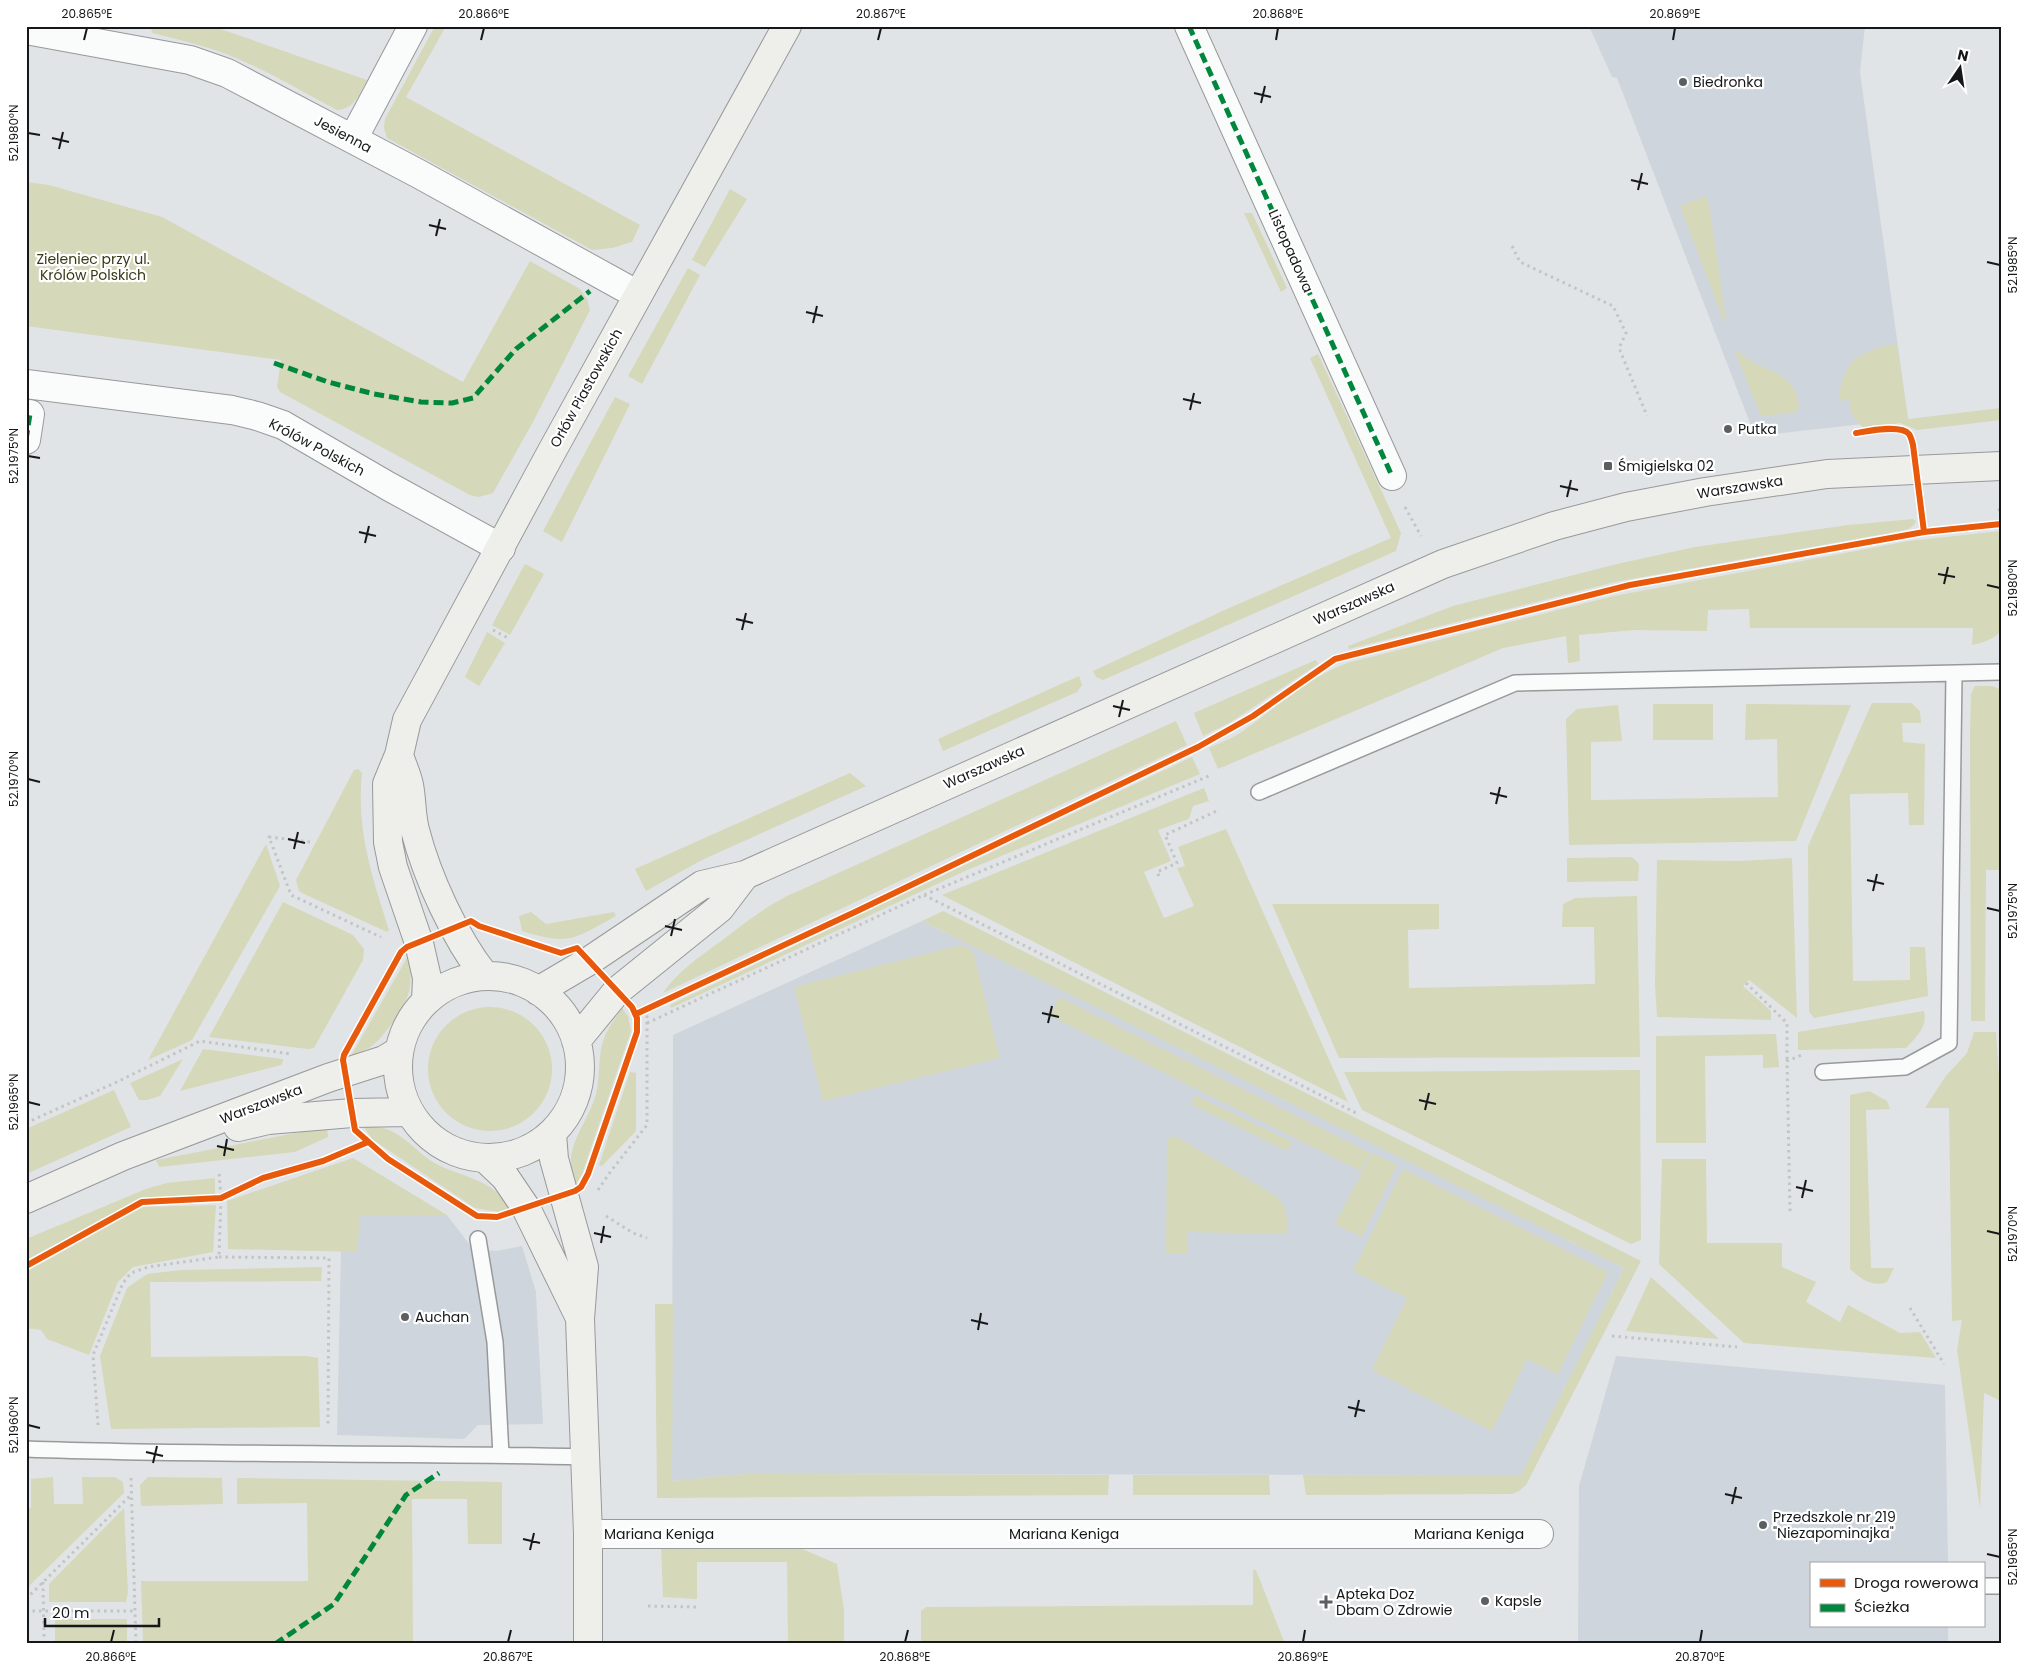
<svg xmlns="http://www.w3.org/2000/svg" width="2027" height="1670" viewBox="0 0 2027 1670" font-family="Poppins,sans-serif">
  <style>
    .built { fill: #cfd5dc }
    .green { fill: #d5d8b9 }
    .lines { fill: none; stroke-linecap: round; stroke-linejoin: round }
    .lane-casing { stroke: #97999b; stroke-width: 18 }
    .street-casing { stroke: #97999b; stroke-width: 30 }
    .secondary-casing { stroke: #97999b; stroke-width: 30 }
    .path { stroke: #c3c5c5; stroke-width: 3; stroke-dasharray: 2.5 4; stroke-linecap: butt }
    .lane { stroke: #fafbfb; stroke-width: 15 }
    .street { stroke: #fafbfb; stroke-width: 28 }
    .secondary { stroke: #eeeeea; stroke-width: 28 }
    .quiet { stroke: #00873e; stroke-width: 5; stroke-dasharray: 10 5; stroke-linecap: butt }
    .cycleway-casing { stroke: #fff; stroke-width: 9 }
    .cycleway { stroke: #e8590c; stroke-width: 6 }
    .ticks { fill: none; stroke: #151718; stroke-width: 2 }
    .poi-dot { fill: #5c5f60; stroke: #fff; stroke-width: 2 }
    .labels { text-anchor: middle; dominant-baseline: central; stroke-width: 4.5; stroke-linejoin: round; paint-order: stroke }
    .poi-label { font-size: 14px; fill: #151718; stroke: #fff; text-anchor: start }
    .street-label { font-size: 14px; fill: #151718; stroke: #fff }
    .park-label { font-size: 14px; fill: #393a15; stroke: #fff }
    .neatline { fill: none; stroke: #151718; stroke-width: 2 }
    .ticks-label { font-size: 12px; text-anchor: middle; fill: #151718 }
  </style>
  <rect width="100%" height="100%" fill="#e1e4e6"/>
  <path class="built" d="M 1589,26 L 1865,26 L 1860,72 L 1908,419 L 1755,436 L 1617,78 L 1612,77 Z
    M 922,921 L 1624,1268 L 1521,1475 L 743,1474 L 672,1481 L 673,1035 Z
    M 359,1215 L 447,1215 L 473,1249 L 496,1251 L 522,1246 L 536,1292 L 543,1424 L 478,1425 L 464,1439 L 337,1435 L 341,1251 L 357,1251 Z
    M 1616,1356 L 1945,1385 L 1948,1564 L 1811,1564 L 1811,1626 L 1948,1626 L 1948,1644 L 1578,1644 L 1579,1486 Z"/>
  <path class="green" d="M 151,26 L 212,26 L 367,80 C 359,94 355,109 337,110 C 301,91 265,69 226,54 C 202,45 177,39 152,33 Z
    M 435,26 L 446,26 L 406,97 L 640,225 L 632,242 L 612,248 L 592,250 L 387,138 L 384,128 L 385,119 Z
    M 26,182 L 49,185 L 162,217 L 463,382 L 530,261 L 580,289 L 587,299 L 590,310 L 533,422 L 493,493 L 479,497 L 470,495 L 280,392 L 277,387 L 281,360 L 26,326 Z
    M 730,189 L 747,199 L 705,267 L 692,260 Z
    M 1706,196 L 1709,204 L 1726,320 L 1724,321 L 1680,206 Z
    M 1244,213 L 1252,213 L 1287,288 L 1281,292 Z
    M 688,268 L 700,275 L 642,384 L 628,376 Z
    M 1897,344 L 1908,419 L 2001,408 L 2001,420 L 1917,430 L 1900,423 L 1863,428 L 1851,413 L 1850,399 L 1839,401 C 1841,361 1860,350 1897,344 Z
    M 1738,350 C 1754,372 1794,368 1798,401 C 1799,405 1799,407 1797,412 L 1761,416 L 1735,352 Z
    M 1318,354 L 1401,533 L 1396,551 L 1103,680 L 1096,677 L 1093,671 L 1229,608 L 1391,538 L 1310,358 Z
    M 615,397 L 630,404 L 562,542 L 543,531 Z
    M 1913,519 L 1916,521 C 1913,530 1903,530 1895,532 L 1615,582 L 1349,649 L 1348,646 L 1453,606 L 1617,564 L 1695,547 L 1848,525 Z
    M 2001,531 L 2001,631 C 1993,640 1984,642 1972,645 L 1973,628 L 1750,628 L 1749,609 L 1708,610 L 1707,631 L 1635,630 L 1579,635 L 1580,661 L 1568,663 L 1566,636 L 1503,648 L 1218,769 L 1209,748 C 1220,743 1233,738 1243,731 C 1277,707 1309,677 1347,663 L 1614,596 L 1909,541 Z
    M 525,564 L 544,574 L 510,635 L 492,625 Z
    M 487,632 L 505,643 L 479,686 L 465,677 Z
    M 1316,660 L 1318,664 L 1231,722 L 1203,736 L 1194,713 Z
    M 1079,676 L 1082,685 L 1077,692 L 943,751 L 938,739 Z
    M 1975,686 L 1993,686 L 2001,690 L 2001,870 L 1986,870 L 1985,1021 L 1971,1021 L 1970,736 L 1971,694 Z
    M 1872,703 L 1911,703 L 1920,711 L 1921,723 L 1902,723 L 1903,742 L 1925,744 L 1924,825 L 1909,825 L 1908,793 L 1850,794 L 1853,981 L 1910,980 L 1910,947 L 1925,947 L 1928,996 L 1814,1018 L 1809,1012 L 1808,846 Z
    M 1653,704 L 1713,704 L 1713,740 L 1653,740 Z
    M 1746,704 L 1851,705 L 1796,841 L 1569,845 L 1566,719 L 1577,709 L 1618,705 L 1622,741 L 1591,742 L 1591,800 L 1778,797 L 1777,739 L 1745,740 Z
    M 1176,721 L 1187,745 L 663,993 C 678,971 699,957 720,942 C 742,925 762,909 787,896 Z
    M 1192,757 L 1200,774 L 965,871 L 671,1008 L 670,1005 Z
    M 358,769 L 362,773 C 356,830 372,876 389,930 L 387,932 L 302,893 L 299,891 L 296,880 L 354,770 Z
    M 850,773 L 866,786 L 700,861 L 646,891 L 635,869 Z
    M 1204,788 L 1209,801 L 1193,806 L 1189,819 L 1158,830 L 1171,861 L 1144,872 L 1164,918 L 1194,906 L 1177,868 L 1185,866 L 1178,847 L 1226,829 L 1348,1102 L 942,895 Z
    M 266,844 L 280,886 L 192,1040 L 148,1060 Z
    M 1632,857 L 1639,864 L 1638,881 L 1567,882 L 1567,858 Z
    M 1792,858 L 1797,1018 L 1749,980 L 1743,986 L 1771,1011 L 1771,1020 L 1657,1017 L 1655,985 L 1657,860 L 1739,861 Z
    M 1637,896 L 1640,1057 L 1339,1058 L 1272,904 L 1439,904 L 1439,929 L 1408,930 L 1409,988 L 1595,984 L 1594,927 L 1562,927 L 1563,904 L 1575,898 Z
    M 283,902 L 353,935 L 364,949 L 363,960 L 314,1048 L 308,1049 L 209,1037 Z
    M 943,911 L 1641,1261 L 1526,1485 L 1519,1491 L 1512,1494 L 1306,1495 L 1303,1475 L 1521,1475 L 1624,1268 L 922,921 Z
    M 531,912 L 546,924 L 614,912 L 616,916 C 574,939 570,946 522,931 L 519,916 Z
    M 962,945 L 973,951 L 1000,1058 L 823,1101 L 794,987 Z
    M 408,956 C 411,968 412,983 408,995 C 403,1010 382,1040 369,1048 C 363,1051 357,1053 351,1056 Z
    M 1059,997 L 1370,1153 L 1361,1171 L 1050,1016 Z
    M428 1069a62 62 0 1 1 124 0a62 62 0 1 1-124 0Z
    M 622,1008 L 628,1016 L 631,1031 L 594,1139 L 582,1174 L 576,1184 C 559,1151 588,1124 596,1094 C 600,1078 598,1061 602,1045 C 606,1030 614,1020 622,1008 Z
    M 1924,1011 C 1928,1027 1916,1037 1906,1048 L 1798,1050 L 1798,1032 Z
    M 1974,1032 L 1996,1032 L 2001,1109 L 2001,1401 L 1984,1393 L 1980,1509 L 1957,1350 L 1962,1320 L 1952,1321 L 1949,1108 L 1925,1108 L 1945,1077 L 1967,1053 Z
    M 1776,1034 L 1779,1067 L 1763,1068 L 1763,1055 L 1705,1056 L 1706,1143 L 1656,1143 L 1656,1036 Z
    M 203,1049 L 283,1059 L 283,1061 L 281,1065 L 180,1091 Z
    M 183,1059 L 160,1096 L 147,1100 L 139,1100 L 130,1083 Z
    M 1640,1070 L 1641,1240 L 1631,1244 L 1362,1110 L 1344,1072 Z
    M 630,1072 L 636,1073 L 636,1131 L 602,1166 L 599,1165 Z
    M 114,1090 L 131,1127 L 26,1174 L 26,1129 Z
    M 1869,1091 L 1887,1101 L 1890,1109 L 1866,1110 L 1871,1268 L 1894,1268 L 1887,1282 C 1872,1288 1860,1278 1850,1269 L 1850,1095 Z
    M 1195,1095 L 1292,1142 L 1287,1151 L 1191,1104 Z
    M 363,1126 C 371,1126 381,1127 389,1130 C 406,1137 418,1153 433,1162 C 459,1178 495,1177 509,1210 L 499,1212 L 475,1208 L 373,1140 Z
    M 327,1127 L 328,1137 L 295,1152 L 159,1167 L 156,1160 Z
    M 1167,1138 L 1179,1138 L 1276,1196 C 1288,1207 1287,1218 1287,1234 L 1188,1232 L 1187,1254 L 1166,1254 Z
    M 1372,1153 L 1397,1165 L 1362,1237 L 1335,1224 Z
    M 353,1158 L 447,1215 L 360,1215 L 357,1252 L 228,1249 L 227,1201 Z
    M 1662,1159 L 1706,1159 L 1707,1243 L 1782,1243 L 1782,1267 L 1816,1282 L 1806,1302 L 1840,1322 L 1848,1305 L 1900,1333 L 1920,1332 L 1936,1358 L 1744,1343 L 1659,1264 Z
    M 1403,1169 L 1608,1272 L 1558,1374 L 1527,1359 L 1492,1431 L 1372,1370 L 1407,1298 L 1353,1271 Z
    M 215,1178 L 215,1194 L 139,1199 L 26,1260 L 26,1239 L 146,1189 L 167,1183 Z
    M 216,1205 L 213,1252 L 133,1267 L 118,1282 L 89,1355 L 47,1339 L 41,1330 L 26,1328 L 26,1272 L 143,1207 Z
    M 322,1267 L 321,1281 L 150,1282 L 151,1357 L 306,1356 L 318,1358 L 320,1427 L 111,1429 L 100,1356 L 127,1288 L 147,1274 L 181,1270 Z
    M 1651,1277 L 1719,1339 L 1626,1331 Z
    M 655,1304 L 673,1304 L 672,1481 L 743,1474 L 1109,1475 L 1108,1495 L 657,1498 Z
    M 1133,1475 L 1269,1475 L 1270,1495 L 1133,1495 Z
    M 53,1477 L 54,1504 L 83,1504 L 82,1477 L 115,1477 L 123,1482 L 124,1493 L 26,1589 L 26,1508 L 31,1508 L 31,1479 Z
    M 148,1477 L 222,1478 L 223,1504 L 141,1506 L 140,1485 Z
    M 237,1478 L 502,1482 L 502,1544 L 468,1544 L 467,1499 L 412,1499 L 413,1644 L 143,1644 L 141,1581 L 308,1581 L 307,1503 L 237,1504 Z
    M 124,1508 L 128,1592 L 126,1602 L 49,1602 L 49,1584 Z
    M 661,1546 L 800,1548 L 837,1564 L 844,1610 L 844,1644 L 788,1644 L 787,1562 L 697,1562 L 697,1599 L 663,1597 Z
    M 1253,1570 L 1256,1570 L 1285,1644 L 921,1644 L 921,1611 L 926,1607 L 1253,1605 Z
    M 55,1619 L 127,1619 L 127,1644 L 55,1644 Z"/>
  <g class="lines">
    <defs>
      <path id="lane" d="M 1259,792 L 1515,683 L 2001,672
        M 1823,1072 L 1905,1067 L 1949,1043 L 1954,674
        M 478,1239 L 495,1342 L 501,1455
        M 26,1449 C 212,1456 398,1452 584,1457
        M 1983,1586 L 2001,1586"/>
      <path id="street" d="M 1189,26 L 1392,476
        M 26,30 L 190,60 L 227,73 L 419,174 L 638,295
        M 353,139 L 413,26
        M 26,384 L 232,410 L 257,416 L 283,425 L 388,486 L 501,548
        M 26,440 L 30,414
        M 588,1534 L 1539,1534"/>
      <path id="secondary" d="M 399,755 C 402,765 407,775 409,785 C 412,800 411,815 415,830 C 427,877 455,938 485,976
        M398 1067a91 91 0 1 1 182 0a91 91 0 1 1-182 0Z
        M 538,991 L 589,961 L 702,885 L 745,875 L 1443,564 L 1554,526 L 1626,507 L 1705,492 L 1827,474 L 2001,466
        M 426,1001 L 427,978 L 419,943 L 393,867 L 388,842 L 387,784 L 399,755 L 407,720 L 552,451 L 787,26
        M 576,1041 L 617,991 L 720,908 L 745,875
        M 238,1127 L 268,1120 L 352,1113 L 409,1112
        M 552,1134 L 554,1159 L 584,1267 L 580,1319 L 588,1534 L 588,1644
        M 486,1159 L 505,1177 L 526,1208 L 580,1318
        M 26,1199 L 123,1156 L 328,1078 L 384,1060 L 399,1051"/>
    </defs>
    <use href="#lane" class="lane-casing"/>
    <use href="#street" class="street-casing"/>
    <use href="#secondary" class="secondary-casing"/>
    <path class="path" d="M 1512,246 L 1520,262 L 1613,306 L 1626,333 L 1619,348 L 1647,416
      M 1405,507 L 1421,536
      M 1998,509 L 2001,511
      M 493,630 L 508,638
      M 310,842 L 269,837 L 291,895 L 381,937
      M 1159,876 L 1157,872 L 1177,863 L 1165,835 L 1219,810
      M 924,895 L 1358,1114
      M 1746,983 L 1787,1023 L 1787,1061
      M 647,1023 L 924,895 L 1211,775
      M 26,1123 L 119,1081 L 200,1041 L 291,1054
      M 598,1190 L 611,1171 L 647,1125 L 647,1011
      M 1790,1211 L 1787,1061 L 1802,1055
      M 606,1216 L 633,1233 L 647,1238
      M 219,1257 L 329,1258 L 328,1427
      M 1910,1308 L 1944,1364
      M 1612,1336 L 1737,1347
      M 98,1425 L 93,1355 L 123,1283 L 131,1273 L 148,1267 L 219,1257 L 221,1198 L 219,1172
      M 131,1478 L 136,1644
      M 43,1582 L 44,1638
      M 26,1599 L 132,1494
      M 648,1606 L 698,1607
      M 26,1611 L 135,1611"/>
    <use href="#lane" class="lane"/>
    <use href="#street" class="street"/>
    <use href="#secondary" class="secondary"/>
    <path class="quiet" d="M 1189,26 L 1392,476
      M 274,363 L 328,382 L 374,394 L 421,402 L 452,403 L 473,398 L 516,349 L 590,291
      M 26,440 L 30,414
      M 275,1644 L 334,1604 L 406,1495 L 439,1473"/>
    <defs>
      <path id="cycleway" d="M 1856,433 C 1868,431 1901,424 1909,434 C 1911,437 1912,441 1913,445 L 1924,532
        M 471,921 L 479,926 L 561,953 L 577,948 L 632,1007 L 637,1018 L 637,1032 L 588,1174 L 581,1187 L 575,1191 L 497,1217 L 477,1216 L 388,1159 L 355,1130 L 343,1060 L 344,1055 L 401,952 L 407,947 Z
        M 636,1014 L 855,912 L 1198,747 L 1253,716 L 1335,659 L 1630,585 L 1924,532 L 2001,524
        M 26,1266 L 142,1202 L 221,1198 L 263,1178 L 323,1161 L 368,1142"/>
    </defs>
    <use href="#cycleway" class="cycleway-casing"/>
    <use href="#cycleway" class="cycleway"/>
  </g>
  <path class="ticks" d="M 84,40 L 87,28M 481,40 L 484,28M 878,40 L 881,28M 1276,40 L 1278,28M 1673,40 L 1675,28M 1254,93 L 1271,97M 1261,103 L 1265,86M 28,133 L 40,135M 52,138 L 69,142M 59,149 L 63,132M 1631,180 L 1648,184M 1638,190 L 1642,173M 429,225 L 446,229M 436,236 L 440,219M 1987,262 L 2000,265M 806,312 L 823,316M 813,323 L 817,306M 1183,399 L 1201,403M 1190,410 L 1194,393M 28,456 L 40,458M 1560,486 L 1578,490M 1567,497 L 1571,480M 359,532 L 376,536M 365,543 L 369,526M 1938,574 L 1955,577M 1944,584 L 1948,567M 1987,585 L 2000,588M 736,619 L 753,623M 742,630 L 746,613M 1113,706 L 1130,710M 1119,717 L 1123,700M 28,779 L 40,782M 1490,793 L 1507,797M 1496,804 L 1500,787M 288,839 L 305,843M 294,849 L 298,832M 1867,880 L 1884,884M 1873,891 L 1877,874M 1987,908 L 2000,911M 665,926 L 682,930M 671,936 L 675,919M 1042,1013 L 1059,1017M 1048,1023 L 1052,1006M 1419,1100 L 1436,1104M 28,1102 L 40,1105M 1425,1110 L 1429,1093M 217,1146 L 234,1150M 224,1156 L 227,1139M 1796,1187 L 1813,1191M 1802,1198 L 1806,1180M 1987,1231 L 2000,1234M 594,1233 L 611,1237M 601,1243 L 604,1226M 971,1320 L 988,1324M 978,1330 L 981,1313M 1348,1407 L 1365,1411M 1355,1417 L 1359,1400M 28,1425 L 40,1428M 146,1452 L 163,1456M 153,1463 L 157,1446M 1725,1494 L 1742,1498M 1732,1504 L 1736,1487M 523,1539 L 540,1543M 530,1550 L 534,1533M 1987,1554 L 2000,1557M 111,1642 L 114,1630M 508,1642 L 511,1630M 905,1642 L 908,1630M 1303,1642 L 1305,1630M 1700,1642 L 1702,1630"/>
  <g class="poi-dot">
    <circle cx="1683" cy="82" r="5"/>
    <circle cx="1728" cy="429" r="5"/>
    <rect x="1603" y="461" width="10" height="10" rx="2.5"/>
    <circle cx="405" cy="1317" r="5"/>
    <circle cx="1763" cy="1525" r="5"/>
    <circle cx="1485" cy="1601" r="5"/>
    <path d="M1323.5 1594.5h5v5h5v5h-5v5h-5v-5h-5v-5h5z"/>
  </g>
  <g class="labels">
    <g class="poi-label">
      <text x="1693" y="82">Biedronka</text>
      <text x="1738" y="429">Putka</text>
      <text x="1618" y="466">Śmigielska 02</text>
      <text x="415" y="1317">Auchan</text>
      <text x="1773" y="1517">Przedszkole nr 219<tspan x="1773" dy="16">"Niezapominajka"</tspan></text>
      <text x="1336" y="1594">Apteka Doz<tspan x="1336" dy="16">Dbam O Zdrowie</tspan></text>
      <text x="1495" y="1601">Kapsle</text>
    </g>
    <g class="street-label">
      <text transform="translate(343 134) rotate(28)">Jesienna</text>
      <text transform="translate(1291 251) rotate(66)">Listopadowa</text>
      <text transform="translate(586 388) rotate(-61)">Orłów Piastowskich</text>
      <text transform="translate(317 447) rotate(28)">Królów Polskich</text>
      <text transform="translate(1740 487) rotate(-9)">Warszawska</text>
      <text transform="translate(1354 603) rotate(-24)">Warszawska</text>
      <text transform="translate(984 767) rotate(-24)">Warszawska</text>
      <text transform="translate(261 1104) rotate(-21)">Warszawska</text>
      <text x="659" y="1534">Mariana Keniga</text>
      <text x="1064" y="1534">Mariana Keniga</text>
      <text x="1469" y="1534">Mariana Keniga</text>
    </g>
    <g class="park-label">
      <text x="93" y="259">Zieleniec przy ul.<tspan x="93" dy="16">Królów Polskich</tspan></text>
    </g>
  </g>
  <rect width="2027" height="1670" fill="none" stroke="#ffffff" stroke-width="55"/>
  <rect x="1810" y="1562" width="175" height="65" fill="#ffffff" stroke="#a1a2a3"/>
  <rect x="1820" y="1579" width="25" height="8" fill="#e8590c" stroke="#a1a2a3"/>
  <text x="1854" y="1588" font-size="15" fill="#151718">Droga rowerowa</text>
  <rect x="1820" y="1604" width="25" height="8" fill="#00873e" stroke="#a1a2a3"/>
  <text x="1854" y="1612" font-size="15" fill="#151718">Ścieżka</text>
  <g transform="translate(1960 68) rotate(13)" stroke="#ffffff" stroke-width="4" paint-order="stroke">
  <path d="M0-4L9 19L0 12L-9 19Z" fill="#151718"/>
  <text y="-8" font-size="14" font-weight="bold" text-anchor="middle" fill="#151718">N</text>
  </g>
  <path d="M45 1618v8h114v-8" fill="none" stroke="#151718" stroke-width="2.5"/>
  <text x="52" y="1618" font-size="15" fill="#151718" stroke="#ffffff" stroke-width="4" paint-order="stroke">20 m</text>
  <rect x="28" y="28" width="1972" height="1614" class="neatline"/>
  <g class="ticks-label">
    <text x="87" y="18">20.865°E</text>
    <text x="484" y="18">20.866°E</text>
    <text x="881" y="18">20.867°E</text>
    <text x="1278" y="18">20.868°E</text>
    <text x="1675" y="18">20.869°E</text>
    <text transform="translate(14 133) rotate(-90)" y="4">52.1980°N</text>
    <text transform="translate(2013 265) rotate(-90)" y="4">52.1985°N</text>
    <text transform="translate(14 456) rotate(-90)" y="4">52.1975°N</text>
    <text transform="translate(2013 588) rotate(-90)" y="4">52.1980°N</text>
    <text transform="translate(14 779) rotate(-90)" y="4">52.1970°N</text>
    <text transform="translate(2013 911) rotate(-90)" y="4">52.1975°N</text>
    <text transform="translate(14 1102) rotate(-90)" y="4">52.1965°N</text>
    <text transform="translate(2013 1234) rotate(-90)" y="4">52.1970°N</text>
    <text transform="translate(14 1425) rotate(-90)" y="4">52.1960°N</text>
    <text transform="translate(2013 1557) rotate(-90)" y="4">52.1965°N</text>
    <text x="111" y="1661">20.866°E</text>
    <text x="508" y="1661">20.867°E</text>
    <text x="905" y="1661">20.868°E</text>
    <text x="1303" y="1661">20.869°E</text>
    <text x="1700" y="1661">20.870°E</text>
  </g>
</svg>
